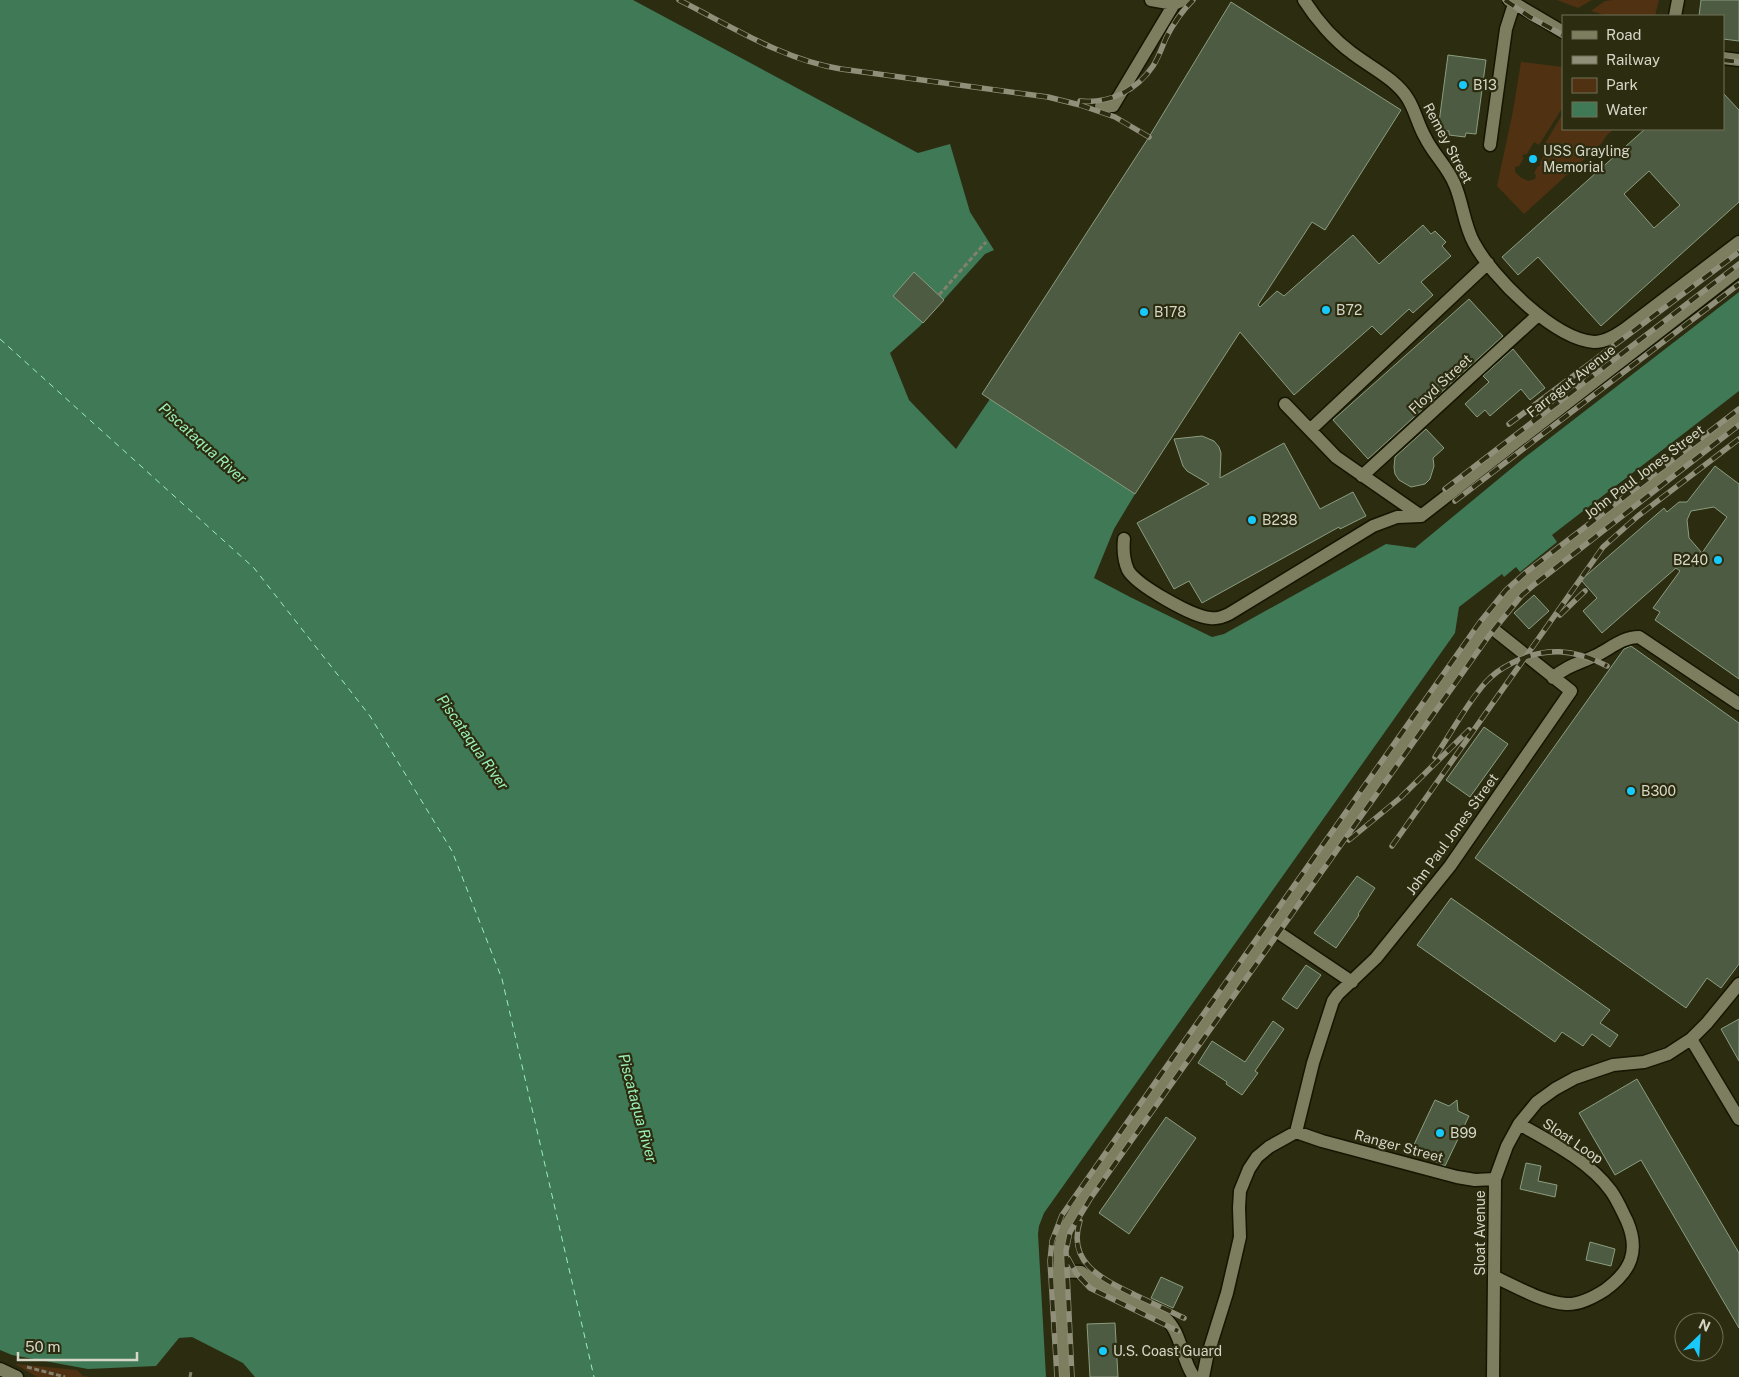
<svg xmlns="http://www.w3.org/2000/svg" width="1739" height="1377" viewBox="0 0 1739 1377" font-family="'Public Sans',sans-serif">
  <style>
    .green { fill: #503212 }
    .water { fill: #3f7956 }
    .lines { fill: none; stroke-linecap: round; stroke-linejoin: round }
    .ferry { stroke: #9af0b9; stroke-width: 1; stroke-dasharray: 6 5; stroke-linecap: butt }
    .building { fill: #4c5b41; stroke: #8c9d80; fill-rule: evenodd }
    .minor-casing { stroke: #151500; stroke-width: 15 }
    .path { stroke: #82826c; stroke-width: 3; stroke-dasharray: 5 2.5; stroke-linecap: butt }
    .minor { stroke: #7d7e5f; stroke-width: 12 }
    .rail-casing { stroke: #8f8f7a; stroke-width: 5.5 }
    .rail { stroke: #2c2c10; stroke-width: 4; stroke-dasharray: 11; stroke-linecap: butt }
    .poi-dot { fill: #18cafc; stroke: #2c2c10; stroke-width: 2 }
    .labels { text-anchor: middle; dominant-baseline: central; stroke-width: 4.5; stroke-linejoin: round; paint-order: stroke }
    .poi-label { font-size: 14px; fill: #d6d7c7; stroke: #2c2c10; text-anchor: start }
    .street-label { font-size: 14px; fill: #d6d7c7; stroke: #2c2c10 }
    .water-label { font-size: 15px; font-style: italic; fill: #9af0b9; stroke: #2c2c10 }
  </style>
  <rect width="100%" height="100%" fill="#2c2c10"/>
  <path class="green" d="M 1557,0 L 1592,0 L 1578,8 Z
    M 1614,0 L 1659,0 L 1655,16 L 1608,16 L 1591,11 L 1605,1 Z
    M 1521,62 L 1563,67 L 1563,107 L 1539,145 L 1534,142 L 1527,154 L 1524,154 L 1522,157 L 1524,158 L 1519,166 L 1515,167 L 1515,172 L 1520,177 L 1528,181 L 1535,179 L 1536,175 L 1534,173 L 1538,166 L 1540,166 L 1540,162 L 1547,150 L 1543,147 L 1563,113 L 1563,129 L 1614,129 L 1607,135 L 1601,144 L 1524,214 L 1497,186 L 1513,111 Z
    M 15,1364 L 77,1370 L 83,1376 L 90,1377 L 37,1377 Z"/>
  <path class="water" d="M 0,0 L 633,0 L 918,153 L 950,144 L 970,212 L 994,250 L 985,254 L 920,326 L 890,353 L 909,400 L 956,449 L 990,399 L 1135,494 L 1114,529 L 1094,578 L 1130,597 L 1212,637 L 1224,634 L 1386,544 L 1415,548 L 1524,458 L 1739,292 L 1739,391 L 1552,535 L 1557,542 L 1520,572 L 1516,567 L 1504,577 L 1502,574 L 1459,607 L 1455,633 L 1044,1213 L 1039,1226 L 1038,1234 L 1046,1377 L 255,1377 L 243,1363 L 192,1337 L 179,1338 L 156,1366 L 88,1369 L 12,1355 L 0,1350 Z"/>
  <g class="lines">
    <path class="ferry" d="M 0,339 L 254,568 L 370,716 L 452,851 L 502,979 L 594,1377"/>
  </g>
  <path class="building" d="M 1701,0 L 1739,0 L 1739,41 L 1723,39 L 1723,16 L 1699,16 Z
    M 1231,2 L 1401,110 L 1325,230 L 1312,222 L 1258,305 L 1260,307 L 1277,291 L 1284,296 L 1353,235 L 1379,264 L 1423,225 L 1431,234 L 1435,231 L 1446,242 L 1442,246 L 1451,256 L 1421,282 L 1433,295 L 1413,313 L 1409,309 L 1381,335 L 1372,326 L 1294,395 L 1240,332 L 1135,494 L 982,394 L 1149,137 Z
    M 1448,55 L 1486,60 L 1476,134 L 1466,133 L 1465,137 L 1449,135 L 1449,131 L 1438,130 Z
    M 1723,93 L 1739,110 L 1739,202 L 1601,326 L 1538,257 L 1518,275 L 1502,257 L 1645,129 L 1723,129 ZM 1649,171 L 1680,205 L 1654,228 L 1624,194 Z
    M 914,272 L 944,300 L 923,323 L 893,296 Z
    M 1469,299 L 1503,336 L 1368,459 L 1333,420 Z
    M 1513,349 L 1545,388 L 1530,400 L 1521,389 L 1490,416 L 1485,410 L 1477,417 L 1465,404 L 1489,382 L 1483,376 Z
    M 1426,429 L 1444,448 L 1433,458 L 1434,466 L 1430,479 L 1425,484 L 1411,487 L 1399,480 L 1395,474 L 1394,467 L 1395,457 Z
    M 1202,436 L 1214,441 L 1219,447 L 1221,453 L 1220,478 L 1284,443 L 1320,509 L 1353,492 L 1366,516 L 1340,529 L 1339,527 L 1202,603 L 1189,581 L 1174,589 L 1137,523 L 1209,484 L 1187,471 L 1183,466 L 1174,439 Z
    M 1715,466 L 1739,484 L 1739,679 L 1655,620 L 1660,612 L 1653,608 L 1680,571 L 1676,568 L 1602,633 L 1583,611 L 1597,598 L 1581,580 L 1664,508 L 1667,512 L 1679,502 L 1687,502 ZM 1714,507 L 1727,517 L 1702,553 L 1689,538 L 1687,520 L 1691,511 Z
    M 1534,595 L 1549,611 L 1529,629 L 1514,613 Z
    M 1631,646 L 1739,723 L 1739,964 L 1721,988 L 1707,978 L 1686,1008 L 1475,858 L 1624,649 Z
    M 1484,727 L 1508,744 L 1470,797 L 1446,780 Z
    M 1357,876 L 1375,888 L 1358,914 L 1359,915 L 1336,948 L 1314,933 Z
    M 1451,898 L 1610,1010 L 1600,1023 L 1618,1035 L 1610,1047 L 1592,1034 L 1583,1046 L 1562,1032 L 1555,1042 L 1417,945 Z
    M 1306,965 L 1321,975 L 1297,1009 L 1282,999 Z
    M 1739,1019 L 1739,1061 L 1721,1029 Z
    M 1273,1021 L 1284,1029 L 1255,1071 L 1258,1073 L 1242,1095 L 1226,1084 L 1227,1082 L 1198,1063 L 1212,1041 L 1245,1062 Z
    M 1637,1079 L 1739,1253 L 1739,1328 L 1641,1160 L 1615,1175 L 1579,1113 Z
    M 1435,1100 L 1449,1106 L 1457,1100 L 1458,1111 L 1469,1116 L 1445,1166 L 1411,1151 Z
    M 1166,1117 L 1196,1138 L 1129,1234 L 1099,1213 Z
    M 1526,1163 L 1541,1166 L 1538,1181 L 1557,1185 L 1555,1197 L 1520,1189 Z
    M 1590,1242 L 1615,1249 L 1611,1266 L 1586,1260 Z
    M 1161,1277 L 1183,1287 L 1173,1308 L 1151,1298 Z
    M 1115,1323 L 1118,1377 L 1090,1377 L 1087,1324 Z"/>
  <g class="lines">
    <defs>
      <path id="minor" d="M 1151,0 L 1174,4
        M 1304,0 C 1316,19 1334,40 1352,53 C 1370,67 1396,79 1408,99 C 1415,110 1418,125 1425,137 C 1433,154 1448,167 1455,185 C 1463,204 1464,225 1474,243 C 1492,277 1554,339 1594,342 C 1606,342 1616,335 1625,329 L 1739,242
        M 1509,0 L 1563,32
        M 1675,16 L 1678,0
        M 1723,58 L 1739,60
        M 1101,106 L 1113,106 L 1174,4 L 1183,0
        M 1490,145 L 1506,29 L 1514,4
        M 1285,404 L 1336,457 L 1421,516
        M 1310,430 L 1488,263
        M 1362,476 L 1538,315
        M 1421,516 L 1739,270
        M 1124,539 C 1123,549 1124,561 1128,570 C 1136,585 1193,617 1210,618 C 1216,619 1223,617 1229,614 L 1373,526 L 1397,517 L 1421,516
        M 1553,678 C 1566,666 1580,663 1595,656 C 1610,649 1622,637 1639,637 L 1739,704
        M 1273,929 L 1352,982
        M 1691,1039 L 1739,1119
        M 1296,1132 L 1322,1141 L 1457,1177 L 1475,1180 L 1495,1179
        M 1059,1271 L 1081,1272 L 1097,1283 L 1165,1318 C 1182,1333 1181,1359 1194,1377
        M 1495,1277 C 1517,1287 1542,1302 1566,1304 C 1580,1305 1594,1297 1605,1290 C 1631,1271 1640,1251 1627,1221 C 1622,1211 1618,1201 1611,1191 C 1589,1161 1551,1142 1519,1124
        M 0,1369 L 17,1377
        M 1065,1377 L 1059,1271 L 1060,1247 L 1064,1230 L 1085,1195 L 1488,625
        M 1203,1377 L 1207,1357 L 1227,1293 L 1240,1237 L 1239,1208 L 1240,1191 L 1249,1169 L 1257,1157 L 1269,1147 L 1296,1132 L 1313,1063 L 1333,1001 L 1338,994 L 1376,958 L 1450,866 L 1571,691 L 1488,625 L 1508,599 L 1525,582 L 1739,418
        M 1493,1377 L 1495,1179 L 1507,1146 L 1519,1124 L 1537,1102 L 1555,1089 L 1575,1078 L 1613,1065 L 1644,1062 L 1668,1054 L 1691,1039 L 1707,1023 L 1739,984"/>
    </defs>
    <use href="#minor" class="minor-casing"/>
    <path class="path" d="M 939,295 L 986,242
      M 27,1367 L 65,1377
      M 190,1377 L 191,1372"/>
    <use href="#minor" class="minor"/>
    <defs>
      <path id="rail" d="M 679,0 C 731,26 783,60 841,69 L 1048,97 L 1080,105 L 1115,117 L 1149,137
        M 1505,0 L 1530,17 L 1563,35
        M 1723,60 L 1739,62
        M 1080,101 C 1110,104 1137,90 1153,66 C 1159,57 1162,47 1166,38 C 1173,24 1182,11 1193,0
        M 1509,424 L 1739,252
        M 1445,489 L 1739,264
        M 1455,501 L 1739,284
        M 1560,615 L 1585,591
        M 1435,757 C 1451,733 1466,705 1485,683 C 1492,675 1502,668 1512,663 C 1546,646 1574,649 1607,666
        M 1349,840 L 1400,798 L 1469,730
        M 1392,846 L 1603,547 L 1638,516 L 1739,439
        M 1080,1221 C 1066,1264 1105,1280 1135,1295 C 1152,1303 1168,1310 1184,1318
        M 1068,1258 L 1076,1273 L 1090,1288 L 1178,1331
        M 1057,1377 L 1050,1261 L 1052,1241 L 1062,1215 L 1090,1175 L 1480,622 L 1506,590 L 1525,573 L 1739,409
        M 1072,1377 L 1066,1251 L 1070,1232 L 1090,1199 L 1488,637 L 1522,595 L 1535,584 L 1739,425"/>
    </defs>
    <use href="#rail" class="rail-casing"/>
    <use href="#rail" class="rail"/>
  </g>
  <g class="poi-dot">
    <circle cx="1463" cy="85" r="5"/>
    <circle cx="1533" cy="159" r="5"/>
    <circle cx="1326" cy="310" r="5"/>
    <circle cx="1144" cy="312" r="5"/>
    <circle cx="1252" cy="520" r="5"/>
    <circle cx="1718" cy="560" r="5"/>
    <circle cx="1631" cy="791" r="5"/>
    <circle cx="1440" cy="1133" r="5"/>
    <circle cx="1103" cy="1351" r="5"/>
  </g>
  <g class="labels">
    <g class="poi-label">
      <text x="1473" y="85">B13</text>
      <text x="1543" y="151">USS Grayling<tspan x="1543" dy="16">Memorial</tspan></text>
      <text x="1336" y="310">B72</text>
      <text x="1154" y="312">B178</text>
      <text x="1262" y="520">B238</text>
      <text x="1708" y="560" text-anchor="end">B240</text>
      <text x="1641" y="791">B300</text>
      <text x="1450" y="1133">B99</text>
      <text x="1113" y="1351">U.S. Coast Guard</text>
    </g>
    <g class="street-label">
      <text transform="translate(1448 143) rotate(62)">Remey Street</text>
      <text transform="translate(1571 381) rotate(-38)">Farragut Avenue</text>
      <text transform="translate(1440 384) rotate(-43)">Floyd Street</text>
      <text transform="translate(1644 472) rotate(-37)">John Paul Jones Street</text>
      <text transform="translate(1452 834) rotate(-54)">John Paul Jones Street</text>
      <text transform="translate(1573 1141) rotate(34)">Sloat Loop</text>
      <text transform="translate(1399 1146) rotate(15)">Ranger Street</text>
      <text transform="translate(1480 1233) rotate(-90)">Sloat Avenue</text>
    </g>
    <g class="water-label">
      <text transform="translate(203 443) rotate(42)">Piscataqua River</text>
      <text transform="translate(473 742) rotate(55)">Piscataqua River</text>
      <text transform="translate(638 1108) rotate(75)">Piscataqua River</text>
    </g>
  </g>
  <rect x="1562" y="15" width="162" height="115" fill="#2c2c10" stroke="#707059"/>
  <rect x="1572" y="31" width="25" height="8" fill="#7d7e5f" stroke="#707059"/>
  <text x="1606" y="40" font-size="15" fill="#d6d7c7">Road</text>
  <rect x="1572" y="56" width="25" height="8" fill="#8f8f7a" stroke="#707059"/>
  <text x="1606" y="65" font-size="15" fill="#d6d7c7">Railway</text>
  <rect x="1572" y="78" width="25" height="15" fill="#503212" stroke="#707059"/>
  <text x="1606" y="90" font-size="15" fill="#d6d7c7">Park</text>
  <rect x="1572" y="102" width="25" height="15" fill="#3f7956" stroke="#707059"/>
  <text x="1606" y="115" font-size="15" fill="#d6d7c7">Water</text>
  <g transform="translate(1699 1337) rotate(25)"><circle r="24" fill="#2c2c10" stroke="#707059"/>
  <path d="M0-4L9 19L0 12L-9 19Z" fill="#18cafc"/>
  <text y="-8" font-size="14" font-weight="bold" text-anchor="middle" fill="#d6d7c7">N</text>
  </g>
  <path d="M18 1352v8h119v-8" fill="none" stroke="#d6d7c7" stroke-width="2.5"/>
  <text x="25" y="1352" font-size="15" fill="#d6d7c7" stroke="#2c2c10" stroke-width="4" paint-order="stroke">50 m</text>
</svg>
